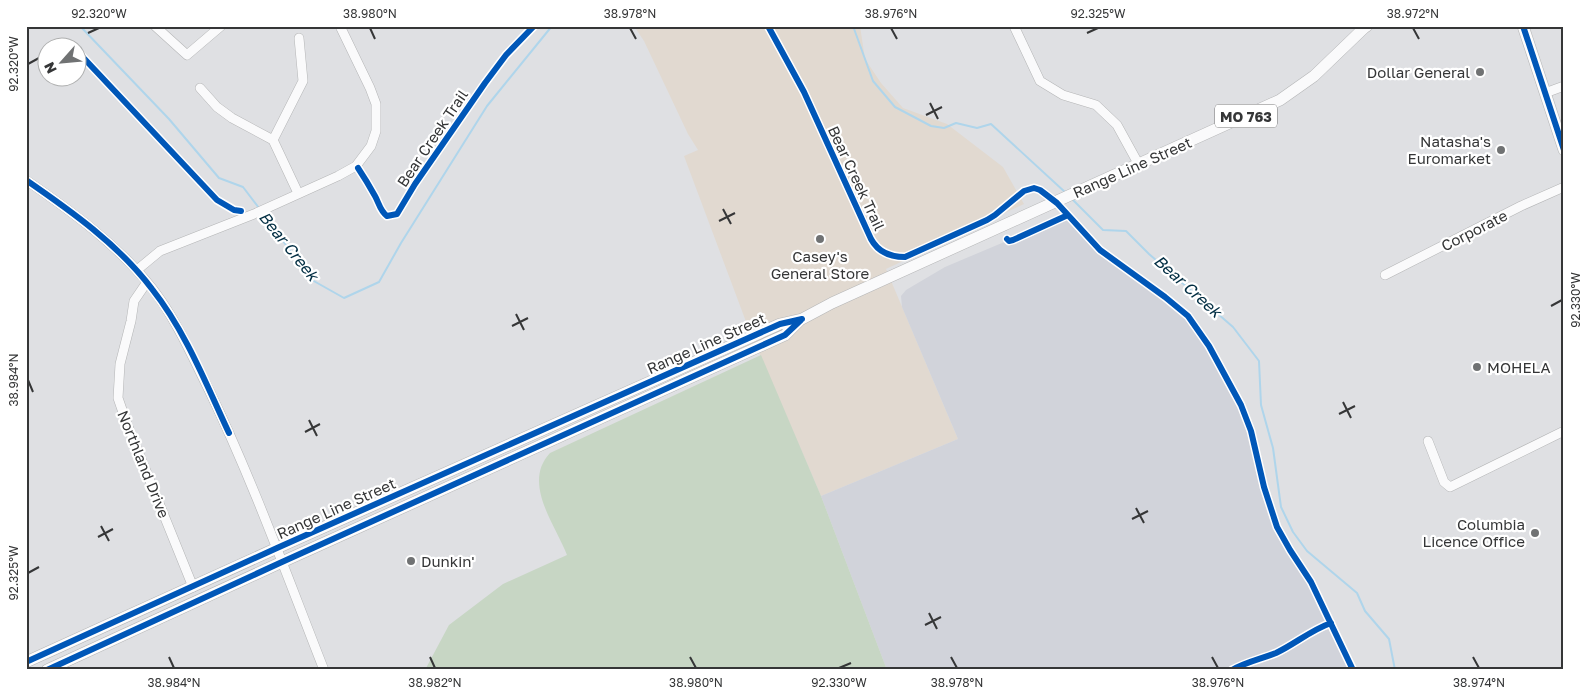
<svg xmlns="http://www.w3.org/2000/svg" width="1590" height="696" viewBox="0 0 1590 696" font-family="'Golos Text',sans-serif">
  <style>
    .commercial { fill: #e1d9d0 }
    .built { fill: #d1d3da }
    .green { fill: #c7d6c4 }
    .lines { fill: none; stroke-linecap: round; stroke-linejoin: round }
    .stream { stroke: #afd5eb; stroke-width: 2 }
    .minor-casing { stroke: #b4b5b6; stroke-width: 10 }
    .major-casing { stroke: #b4b5b6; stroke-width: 12 }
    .minor { stroke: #fafafb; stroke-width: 9 }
    .major { stroke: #fafafb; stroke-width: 11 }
    .cycleway-casing { stroke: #fff; stroke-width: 9 }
    .cycleway { stroke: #0057b8; stroke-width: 6 }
    .ticks { fill: none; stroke: #353637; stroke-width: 2 }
    .poi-dot { fill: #707273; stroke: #fff; stroke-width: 2 }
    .labels { text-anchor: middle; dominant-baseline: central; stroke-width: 4.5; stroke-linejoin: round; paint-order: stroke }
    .shield { fill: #fff; stroke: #727273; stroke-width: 1 }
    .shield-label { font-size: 14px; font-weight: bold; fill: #353637 }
    .poi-label { font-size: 15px; fill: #353637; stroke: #fff; text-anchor: end }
    .street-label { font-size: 15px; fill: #353637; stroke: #fff }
    .water-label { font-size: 16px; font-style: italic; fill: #002d42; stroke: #fff }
    .neatline { fill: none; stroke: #353637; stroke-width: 2 }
    .ticks-label { font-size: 12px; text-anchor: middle; fill: #353637 }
  </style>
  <rect width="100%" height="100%" fill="#dfe0e3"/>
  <path class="commercial" d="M 634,26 L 860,26 L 865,59 L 881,83 L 903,108 L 947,124 L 1003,167 L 1024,204 L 886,269 L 958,439 L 821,496 L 748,327 L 684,156 L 698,150 L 688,134 L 644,41 Z"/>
  <path class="built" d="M 1068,215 L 1100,250 L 1188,316 L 1209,346 L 1241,405 L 1251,431 L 1277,527 L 1320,606 L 1350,670 L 887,670 L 821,496 L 958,439 L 902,307 L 901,296 L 906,290 L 945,267 Z"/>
  <path class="green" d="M 761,355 L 821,496 L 887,670 L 425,670 L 449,625 L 503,584 L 567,555 C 555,524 522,483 550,453 Z"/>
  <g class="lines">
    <path class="stream" d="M 80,26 L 169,119 L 219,178 L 243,187 L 259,208
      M 853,26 L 873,81 L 895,107 L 931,126 L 944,128 L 956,123 L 977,128 L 991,124 L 1066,193
      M 1071,198 L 1103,230 L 1126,231 L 1149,254 L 1233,327 L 1259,361 L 1261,405 L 1273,448 L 1281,507 L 1293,532 L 1307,551 L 1357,593 L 1365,611 L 1389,639 L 1395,670
      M 263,214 L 312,280 L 344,298 L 379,282 L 401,243 L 487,106 L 552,26"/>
    <defs>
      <path id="minor" d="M 155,26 L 187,55 L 221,26
        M 1014,26 L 1040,81 L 1063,95 L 1096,105 L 1117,125 L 1139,165
        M 200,88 L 217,107 L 232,118 L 273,140 L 298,193
        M 1545,93 L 1564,86
        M 273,140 L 303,81 L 299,38
        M 26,180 C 71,211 118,245 152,288 C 176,319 192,356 209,390 C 253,481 287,576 324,670
        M 137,270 L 160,251 L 254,214 L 338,176 L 356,166 L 371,146 L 376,131 L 376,104 L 370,88 L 340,26
        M 1385,275 L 1521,206 L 1564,187
        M 147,282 L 134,301 L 131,321 L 120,364 L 118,398 L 127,424 L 193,587
        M 1428,441 L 1444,482 L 1450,487 L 1564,431"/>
      <path id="major" d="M 1523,26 L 1564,150
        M 26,662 L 277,548 L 780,324 L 802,319 L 832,303 L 1280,100 L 1314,76 L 1364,28 L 1367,26
        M 47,670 L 282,562 L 785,335 L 800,320"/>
    </defs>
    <use href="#minor" class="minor-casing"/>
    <use href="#major" class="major-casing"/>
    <use href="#minor" class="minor"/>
    <use href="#major" class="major"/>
    <defs>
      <path id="cycleway" d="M 768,26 L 804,92 L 871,239 C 878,252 891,257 905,257 L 987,220 L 995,215 L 1024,191 L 1034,188 L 1040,190 L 1057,203 L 1100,250 L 1165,297 L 1188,316 L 1209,346 L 1241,405 L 1251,431 L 1264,487 L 1277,527 L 1290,550 L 1311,582 L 1353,670
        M 1523,26 L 1564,150
        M 78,52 L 217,200 L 234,210 L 241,211
        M 358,168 C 364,177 370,187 375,196 C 379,203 380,211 387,216 L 397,214 L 415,184 L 485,83 L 506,55 L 534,26
        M 26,180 C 71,211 119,245 152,289 C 186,332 206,384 229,433
        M 1007,239 L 1009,241 L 1013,240 L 1068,215
        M 26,662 L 277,548 L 780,324 L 802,319
        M 47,670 L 282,562 L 785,335 L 801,320
        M 1232,670 C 1246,662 1261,659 1276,653 C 1295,644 1311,630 1331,623"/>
    </defs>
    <use href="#cycleway" class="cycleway-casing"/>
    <use href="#cycleway" class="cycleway"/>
  </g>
  <path class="ticks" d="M 370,28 L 375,39M 630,28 L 636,39M 891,28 L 897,39M 1413,28 L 1419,39M 88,33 L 99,28M 1087,33 L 1098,28M 28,64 L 39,58M 930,103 L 938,119M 926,115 L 942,107M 723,209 L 731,224M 719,221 L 735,213M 1551,306 L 1562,300M 516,314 L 524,330M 512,326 L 528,318M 28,380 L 33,392M 1343,402 L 1351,418M 1339,414 L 1355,406M 309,420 L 317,436M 305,432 L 320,424M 1136,508 L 1144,523M 1132,519 L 1148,511M 101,526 L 109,541M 98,537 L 113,529M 28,573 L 39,567M 929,613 L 937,629M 925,625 L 941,617M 169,657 L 174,668M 430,657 L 435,668M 690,657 L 696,668M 951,657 L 957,668M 1212,657 L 1218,668M 1473,657 L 1479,668M 839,668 L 851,663"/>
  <g class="poi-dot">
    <circle cx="1480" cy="72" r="5"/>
    <circle cx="1501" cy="150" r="5"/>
    <circle cx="820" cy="239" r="5"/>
    <circle cx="1477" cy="367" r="5"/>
    <circle cx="1535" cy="533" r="5"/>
    <circle cx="411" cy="561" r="5"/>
  </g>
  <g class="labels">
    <rect class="shield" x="1215" y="104.5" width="62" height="23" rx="4"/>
    <g class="shield-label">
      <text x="1246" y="116">MO 763</text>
    </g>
    <g class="poi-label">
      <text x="1470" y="72">Dollar General</text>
      <text x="1491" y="141">Natasha's<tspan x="1491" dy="17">Euromarket</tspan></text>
      <text x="820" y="256" text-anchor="middle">Casey's<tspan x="820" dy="17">General Store</tspan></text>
      <text x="1487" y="367" text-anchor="start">MOHELA</text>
      <text x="1525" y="524">Columbia<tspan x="1525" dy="17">Licence Office</tspan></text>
      <text x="421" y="561" text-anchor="start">Dunkin'</text>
    </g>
    <g class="street-label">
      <text transform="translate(432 138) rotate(-56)">Bear Creek Trail</text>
      <text transform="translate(1132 167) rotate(-24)">Range Line Street</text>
      <text transform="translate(857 178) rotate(65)">Bear Creek Trail</text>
      <text transform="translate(1474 230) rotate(-27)">Corporate</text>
      <text transform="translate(706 343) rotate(-24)">Range Line Street</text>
      <text transform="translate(144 464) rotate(68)">Northland Drive</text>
      <text transform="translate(336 508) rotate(-24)">Range Line Street</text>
    </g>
    <g class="water-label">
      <text transform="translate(289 246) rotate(51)">Bear Creek</text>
      <text transform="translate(1188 286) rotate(42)">Bear Creek</text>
    </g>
  </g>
  <rect width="1590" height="696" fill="none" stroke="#ffffff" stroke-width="55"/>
  <g transform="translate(62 62) rotate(243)"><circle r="24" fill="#ffffff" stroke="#aeafaf"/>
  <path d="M0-4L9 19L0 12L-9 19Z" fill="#707273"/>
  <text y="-8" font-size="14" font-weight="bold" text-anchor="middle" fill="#353637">N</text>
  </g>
  <rect x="28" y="28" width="1534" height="640" class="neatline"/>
  <g class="ticks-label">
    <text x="99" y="18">92.320°W</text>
    <text x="370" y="18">38.980°N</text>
    <text x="630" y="18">38.978°N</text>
    <text x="891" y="18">38.976°N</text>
    <text x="1098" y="18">92.325°W</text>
    <text x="1413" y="18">38.972°N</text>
    <text transform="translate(14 64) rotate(-90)" y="4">92.320°W</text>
    <text transform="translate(1576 300) rotate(-90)" y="4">92.330°W</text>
    <text transform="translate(14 380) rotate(-90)" y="4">38.984°N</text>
    <text transform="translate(14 573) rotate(-90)" y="4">92.325°W</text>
    <text x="174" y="687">38.984°N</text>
    <text x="435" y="687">38.982°N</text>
    <text x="696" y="687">38.980°N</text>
    <text x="839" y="687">92.330°W</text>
    <text x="957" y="687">38.978°N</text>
    <text x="1218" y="687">38.976°N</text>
    <text x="1479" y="687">38.974°N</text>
  </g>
</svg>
